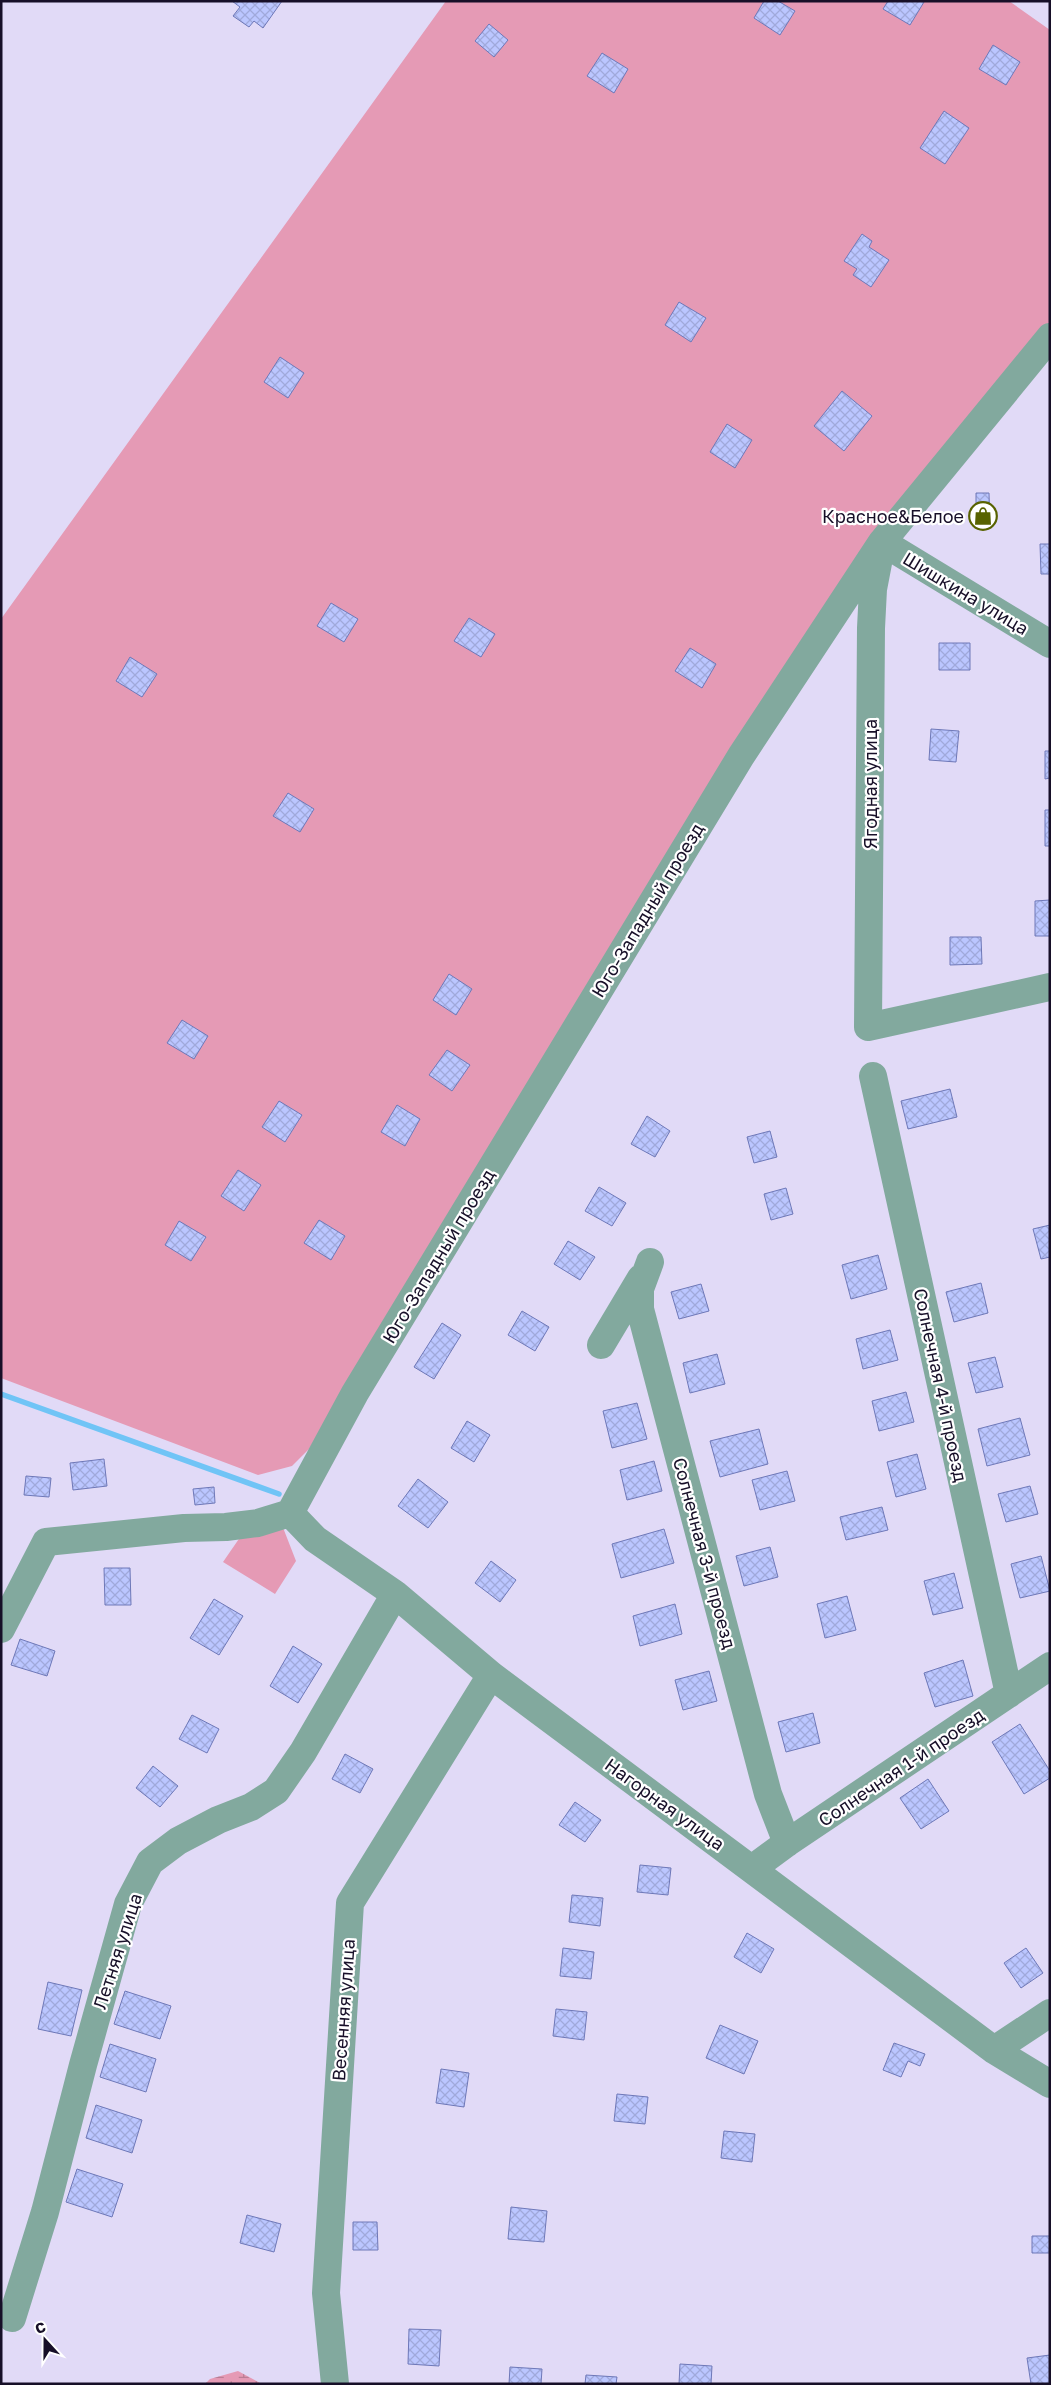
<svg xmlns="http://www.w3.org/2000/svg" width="1051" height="2385" viewBox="0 0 1051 2385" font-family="'Golos Text',sans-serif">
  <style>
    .green { fill: #e59ab5 }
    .wetland { fill: url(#wetland-marsh) }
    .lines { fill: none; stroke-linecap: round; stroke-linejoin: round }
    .stream { stroke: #70c4f6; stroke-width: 5.5 }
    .building { fill: url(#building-cross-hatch); stroke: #6e78b8 }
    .minor { stroke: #82a99e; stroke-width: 28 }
    .labels { text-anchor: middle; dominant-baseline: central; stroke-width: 4.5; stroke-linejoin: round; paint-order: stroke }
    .poi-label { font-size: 18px; fill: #170f28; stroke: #fff; text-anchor: end }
    .street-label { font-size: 18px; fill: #170f28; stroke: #fff }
  </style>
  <defs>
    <pattern id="wetland-marsh" width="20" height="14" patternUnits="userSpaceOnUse" patternTransform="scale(1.25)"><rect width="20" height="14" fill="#e59ab5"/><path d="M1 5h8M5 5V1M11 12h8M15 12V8" fill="none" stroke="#b97c93"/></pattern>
    <pattern id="building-cross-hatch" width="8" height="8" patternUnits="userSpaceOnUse" patternTransform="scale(1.25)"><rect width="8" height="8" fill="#bbc6ff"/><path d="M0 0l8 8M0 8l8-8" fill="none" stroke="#a0a9db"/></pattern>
  </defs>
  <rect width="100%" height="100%" fill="#e1daf7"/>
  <path class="green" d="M 446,1 L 1009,1 L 1050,30 L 1050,321 L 878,541 L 494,1140 L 309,1449 L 292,1466 L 258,1475 L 1,1378 L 1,619 Z
    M 282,1525 L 296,1561 L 275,1594 L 223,1562 L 243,1533 Z"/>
  <path class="wetland" d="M 238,2371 L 262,2384 L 205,2384 L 210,2379 Z"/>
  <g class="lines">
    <path class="stream" d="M 1,1394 L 279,1494"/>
  </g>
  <path class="building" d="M 232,1 L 282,1 L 263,28 L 254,21 L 249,27 L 233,16 L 240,7 Z
    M 764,1 L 778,1 L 795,11 L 780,35 L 754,18 Z
    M 888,1 L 922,1 L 924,2 L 910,25 L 883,9 Z
    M 489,24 L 508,40 L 494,57 L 475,41 Z
    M 993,45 L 1020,62 L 1006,85 L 979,69 Z
    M 602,53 L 628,69 L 614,93 L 587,76 Z
    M 944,111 L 969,128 L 945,164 L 920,148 Z
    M 862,234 L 872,241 L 869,247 L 889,260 L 871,287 L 853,275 L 857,269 L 844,261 Z
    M 679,302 L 706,318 L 691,342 L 665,325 Z
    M 280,357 L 304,373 L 288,398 L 264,382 Z
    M 842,391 L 872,416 L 844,451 L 814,426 Z
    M 727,424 L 752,440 L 735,468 L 710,452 Z
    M 976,493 L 989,493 L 990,526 L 976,526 Z
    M 1040,544 L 1050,544 L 1050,574 L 1041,574 Z
    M 331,603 L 358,619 L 344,642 L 317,626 Z
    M 469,618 L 495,634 L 481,657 L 454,641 Z
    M 939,643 L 970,643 L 970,670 L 939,670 Z
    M 690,648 L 716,664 L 702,688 L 675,671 Z
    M 130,657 L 157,674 L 142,697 L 116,681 Z
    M 931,729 L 959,731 L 956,762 L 929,760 Z
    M 1045,751 L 1050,751 L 1050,778 L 1045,779 Z
    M 288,793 L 314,809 L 300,832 L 273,816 Z
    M 1045,810 L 1050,810 L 1050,846 L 1045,846 Z
    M 1050,900 L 1050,936 L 1035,936 L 1035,901 Z
    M 950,937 L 981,937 L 982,964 L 950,965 Z
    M 449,974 L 472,989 L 456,1015 L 433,1000 Z
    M 182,1020 L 208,1036 L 194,1059 L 167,1043 Z
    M 447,1050 L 470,1065 L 452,1091 L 429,1075 Z
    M 950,1089 L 957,1117 L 908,1129 L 901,1101 Z
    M 279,1101 L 302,1115 L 285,1142 L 262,1127 Z
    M 397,1105 L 420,1119 L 405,1146 L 381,1132 Z
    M 647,1116 L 670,1131 L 655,1157 L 631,1144 Z
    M 770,1131 L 777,1157 L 754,1163 L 747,1137 Z
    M 238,1170 L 261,1185 L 244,1211 L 221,1196 Z
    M 599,1187 L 626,1203 L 612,1226 L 585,1211 Z
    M 786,1188 L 793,1214 L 771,1220 L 764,1194 Z
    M 319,1220 L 345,1236 L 331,1260 L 304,1243 Z
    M 179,1221 L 206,1237 L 191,1261 L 165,1245 Z
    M 1050,1225 L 1050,1257 L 1041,1259 L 1033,1229 Z
    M 568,1241 L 595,1257 L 580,1280 L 554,1264 Z
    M 878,1255 L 887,1289 L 851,1299 L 842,1265 Z
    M 981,1283 L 988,1313 L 954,1322 L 946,1292 Z
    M 701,1284 L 709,1311 L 679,1319 L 671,1292 Z
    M 522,1311 L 549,1327 L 535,1351 L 508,1335 Z
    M 442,1323 L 461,1335 L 434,1379 L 414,1367 Z
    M 890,1330 L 898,1360 L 863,1369 L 856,1339 Z
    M 717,1354 L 725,1384 L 690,1393 L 683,1363 Z
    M 995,1357 L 1003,1387 L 976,1393 L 968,1363 Z
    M 906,1392 L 914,1422 L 879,1431 L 872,1401 Z
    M 637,1403 L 647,1439 L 612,1448 L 603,1411 Z
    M 1020,1418 L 1030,1455 L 987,1466 L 978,1429 Z
    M 467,1421 L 490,1435 L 474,1462 L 451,1448 Z
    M 759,1429 L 768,1464 L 720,1477 L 710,1441 Z
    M 917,1454 L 926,1489 L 896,1497 L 887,1462 Z
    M 104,1459 L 107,1486 L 73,1490 L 70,1463 Z
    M 654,1461 L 662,1491 L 627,1500 L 620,1470 Z
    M 787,1471 L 795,1501 L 760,1510 L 752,1480 Z
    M 26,1476 L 51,1478 L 49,1497 L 24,1495 Z
    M 418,1479 L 448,1502 L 428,1528 L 398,1506 Z
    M 1030,1486 L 1038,1514 L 1006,1522 L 998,1494 Z
    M 214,1487 L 215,1503 L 195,1505 L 193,1489 Z
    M 882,1507 L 888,1530 L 846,1540 L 840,1517 Z
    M 664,1529 L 674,1563 L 621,1578 L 612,1544 Z
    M 770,1547 L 778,1577 L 744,1586 L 736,1556 Z
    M 1041,1556 L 1050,1591 L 1020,1598 L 1011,1564 Z
    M 491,1561 L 516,1580 L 500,1602 L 475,1583 Z
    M 104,1568 L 130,1568 L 131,1605 L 105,1605 Z
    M 954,1573 L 963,1608 L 933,1615 L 924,1581 Z
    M 847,1596 L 856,1630 L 825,1638 L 817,1604 Z
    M 214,1599 L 243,1616 L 219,1655 L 190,1638 Z
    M 675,1604 L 682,1634 L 640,1646 L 633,1616 Z
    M 20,1639 L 55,1651 L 47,1676 L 11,1665 Z
    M 293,1646 L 322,1664 L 298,1703 L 270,1686 Z
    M 963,1660 L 973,1696 L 935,1707 L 924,1673 Z
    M 709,1671 L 717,1701 L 683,1710 L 675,1680 Z
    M 813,1713 L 820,1743 L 786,1752 L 778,1722 Z
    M 192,1715 L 219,1729 L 207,1753 L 179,1739 Z
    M 1020,1724 L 1050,1771 L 1050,1778 L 1024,1794 L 992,1742 Z
    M 345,1754 L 373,1769 L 360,1793 L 332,1779 Z
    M 153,1766 L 178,1786 L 160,1807 L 136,1788 Z
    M 928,1779 L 949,1811 L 921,1829 L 900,1798 Z
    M 575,1802 L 601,1820 L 585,1842 L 559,1825 Z
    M 640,1865 L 671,1868 L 668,1895 L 637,1892 Z
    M 572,1895 L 603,1898 L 600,1926 L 569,1922 Z
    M 747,1933 L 774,1949 L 761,1973 L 734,1957 Z
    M 563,1948 L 594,1952 L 591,1979 L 560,1976 Z
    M 1026,1948 L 1043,1973 L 1021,1988 L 1004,1963 Z
    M 48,1982 L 82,1990 L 71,2036 L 38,2029 Z
    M 125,1991 L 171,2006 L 160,2039 L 114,2024 Z
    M 556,2009 L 587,2012 L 584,2040 L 553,2036 Z
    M 720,2025 L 758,2041 L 744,2074 L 706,2058 Z
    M 894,2043 L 925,2054 L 920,2066 L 908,2061 L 901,2077 L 883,2070 Z
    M 110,2044 L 156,2059 L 146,2092 L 100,2077 Z
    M 441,2069 L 469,2073 L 464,2107 L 436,2103 Z
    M 617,2094 L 648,2097 L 645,2124 L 614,2121 Z
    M 96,2105 L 142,2120 L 132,2153 L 86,2138 Z
    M 724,2131 L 755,2134 L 752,2162 L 721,2158 Z
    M 77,2169 L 123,2184 L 112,2217 L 66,2202 Z
    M 511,2207 L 547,2211 L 544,2242 L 508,2239 Z
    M 247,2215 L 281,2224 L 274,2252 L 240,2243 Z
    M 353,2222 L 377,2222 L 378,2250 L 353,2250 Z
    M 1032,2236 L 1050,2236 L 1050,2253 L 1032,2253 Z
    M 409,2329 L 441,2330 L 439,2366 L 408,2364 Z
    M 1050,2355 L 1050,2384 L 1031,2384 L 1027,2358 Z
    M 680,2364 L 712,2366 L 711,2384 L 679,2384 Z
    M 510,2367 L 542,2369 L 541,2384 L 509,2384 Z
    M 586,2375 L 617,2377 L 616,2384 L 585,2384 Z"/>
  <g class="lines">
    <path class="minor" d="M 1050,644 L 882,542 L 873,589 L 871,628 L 868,1027 L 1050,987
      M 873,1076 L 1009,1694
      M 650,1262 L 640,1289 L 640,1309 L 768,1794 L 787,1843
      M 601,1345 L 641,1278
      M 290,1513 L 355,1393 L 741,756 L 882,542 L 1050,337
      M 290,1513 L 315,1539 L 395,1594 L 491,1675 L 994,2050 L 1050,2084
      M 1,1629 L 46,1542 L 184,1528 L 226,1527 L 258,1523 L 290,1513
      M 753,1868 L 787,1843 L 1050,1666
      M 994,2050 L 1050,2013
      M 12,2318 L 45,2212 L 83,2065 L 128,1904 L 150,1862 L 178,1841 L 218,1820 L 251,1807 L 276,1791 L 303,1752 L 395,1594
      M 335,2384 L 326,2293 L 350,1903 L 491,1675"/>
  </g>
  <defs>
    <symbol id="shop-ring" viewBox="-11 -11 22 22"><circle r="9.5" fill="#fff" stroke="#586200" stroke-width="1.5"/><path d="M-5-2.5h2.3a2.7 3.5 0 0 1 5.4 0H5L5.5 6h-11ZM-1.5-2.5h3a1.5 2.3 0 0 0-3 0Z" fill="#586200"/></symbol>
  </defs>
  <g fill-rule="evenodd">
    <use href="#shop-ring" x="967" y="500" width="32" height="32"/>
  </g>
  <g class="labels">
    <g class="poi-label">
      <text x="964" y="516">Красное&amp;Белое</text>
    </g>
    <g class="street-label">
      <text transform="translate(966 593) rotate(31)">Шишкина улица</text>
      <text transform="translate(870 784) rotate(-90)">Ягодная улица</text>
      <text transform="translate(647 910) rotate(-59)">Юго-Западный проезд</text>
      <text transform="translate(438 1256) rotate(-59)">Юго-Западный проезд</text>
      <text transform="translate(941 1385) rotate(78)">Солнечная 4-й проезд</text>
      <text transform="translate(705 1553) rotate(75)">Солнечная 3-й проезд</text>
      <text transform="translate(901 1767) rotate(-34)">Солнечная 1-й проезд</text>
      <text transform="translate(665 1804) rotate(36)">Нагорная улица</text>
      <text transform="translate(117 1951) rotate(-72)">Летняя улица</text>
      <text transform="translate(343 2010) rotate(-86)">Весенняя улица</text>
    </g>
  </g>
  <rect width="1051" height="2385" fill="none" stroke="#170f28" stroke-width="5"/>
  <g transform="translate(45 2340) rotate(339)" stroke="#ffffff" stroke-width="4" paint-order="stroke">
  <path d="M0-4L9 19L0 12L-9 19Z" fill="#170f28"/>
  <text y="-8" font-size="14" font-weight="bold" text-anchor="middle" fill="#170f28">С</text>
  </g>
</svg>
